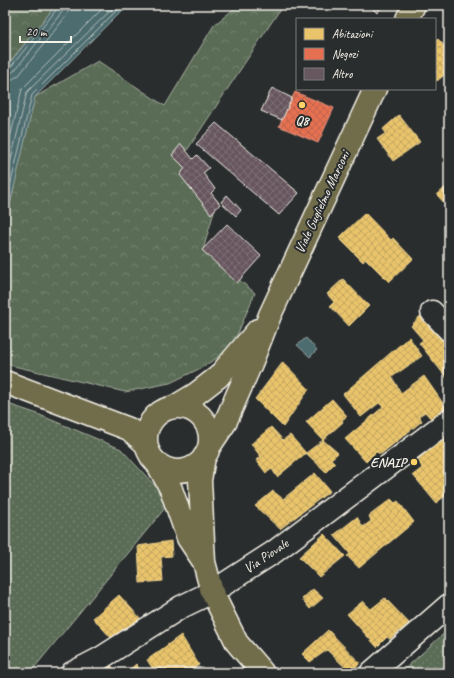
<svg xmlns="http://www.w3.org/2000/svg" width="454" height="678" viewBox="0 0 454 678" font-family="Caveat,sans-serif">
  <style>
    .grass { fill: url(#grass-dots); stroke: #a7ae9f }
    .forest { fill: url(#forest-crowns); stroke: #a7ae9f }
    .water { fill: #4d6c6f; stroke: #90a19f }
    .homes { fill: url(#homes-cross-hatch); stroke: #ecd290 }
    .shops { fill: url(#shops-cross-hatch); stroke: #eb967e }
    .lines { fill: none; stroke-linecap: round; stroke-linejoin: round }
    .shore { stroke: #b1bcb8; stroke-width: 1 }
    .building { fill: url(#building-cross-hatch); stroke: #f4f1e8 }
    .minor-casing { stroke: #f4f1e8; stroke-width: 25 }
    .major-casing { stroke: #f4f1e8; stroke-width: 25 }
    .minor { stroke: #2a2d2e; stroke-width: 22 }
    .major { stroke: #716d4b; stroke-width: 22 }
    .poi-dot { fill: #ffd166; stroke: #2a2d2e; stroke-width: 1.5 }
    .labels { text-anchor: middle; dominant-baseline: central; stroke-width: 4; stroke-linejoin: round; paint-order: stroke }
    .poi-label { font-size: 14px; font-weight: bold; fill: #f4f1e8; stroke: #2a2d2e }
    .street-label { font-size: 14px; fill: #f4f1e8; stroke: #2a2d2e }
  </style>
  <defs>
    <pattern id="grass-dots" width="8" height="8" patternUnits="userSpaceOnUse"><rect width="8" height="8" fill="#5a6c56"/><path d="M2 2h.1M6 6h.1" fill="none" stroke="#72816e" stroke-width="1.8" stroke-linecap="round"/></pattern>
    <pattern id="forest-crowns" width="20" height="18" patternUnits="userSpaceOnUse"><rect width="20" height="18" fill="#5a6c56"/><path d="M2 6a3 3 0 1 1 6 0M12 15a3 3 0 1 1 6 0" fill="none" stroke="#72816e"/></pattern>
    <pattern id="homes-cross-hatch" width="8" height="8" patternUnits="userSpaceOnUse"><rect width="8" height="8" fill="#e9c46a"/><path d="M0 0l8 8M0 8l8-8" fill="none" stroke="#c1a561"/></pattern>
    <pattern id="shops-cross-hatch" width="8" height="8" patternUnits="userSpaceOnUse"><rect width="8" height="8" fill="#e76f51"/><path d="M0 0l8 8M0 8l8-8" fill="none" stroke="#b8634e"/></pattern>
    <pattern id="building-cross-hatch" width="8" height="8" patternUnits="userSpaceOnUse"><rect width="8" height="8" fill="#67575f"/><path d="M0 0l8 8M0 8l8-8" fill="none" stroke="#7d7076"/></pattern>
  </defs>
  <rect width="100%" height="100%" fill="#2a2d2e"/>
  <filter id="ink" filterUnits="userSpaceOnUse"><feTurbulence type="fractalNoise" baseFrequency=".025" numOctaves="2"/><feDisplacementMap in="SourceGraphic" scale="8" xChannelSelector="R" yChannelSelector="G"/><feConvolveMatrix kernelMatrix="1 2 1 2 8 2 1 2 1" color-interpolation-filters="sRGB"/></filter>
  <g filter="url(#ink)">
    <path class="grass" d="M 5,403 L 35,413 L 121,449 L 170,502 L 30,673 L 5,673 Z
      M 449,629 L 449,673 L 400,673 Z"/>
    <path class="forest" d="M 5,5 L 56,5 L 7,65 L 5,69 Z
      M 239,5 L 283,5 L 180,161 L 215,208 L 203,250 L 255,293 L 231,349 L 201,368 L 170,383 L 125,392 L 5,364 L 5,226 L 35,97 L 98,61 L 165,106 L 214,25 Z"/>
    <path class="water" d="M 56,5 L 134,5 L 118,14 L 35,97 L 5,226 L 5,69 Z
      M 306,338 L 317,350 L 310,357 L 297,345 Z"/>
    <path class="homes" d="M 438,39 L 449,51 L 449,71 L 437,81 L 435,79 L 435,41 Z
      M 399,115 L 420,142 L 393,161 L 377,139 L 386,133 L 383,129 Z
      M 449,184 L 449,208 L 437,195 Z
      M 365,213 L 391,240 L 393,238 L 413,259 L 389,282 L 366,259 L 363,262 L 339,238 Z
      M 343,279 L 369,306 L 349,326 L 330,306 L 334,302 L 327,294 Z
      M 422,314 L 428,319 L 449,342 L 449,381 L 419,343 L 423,340 L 411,326 Z
      M 409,337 L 422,356 L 392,377 L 401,393 L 424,376 L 447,409 L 433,421 L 425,412 L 419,416 L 422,421 L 381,454 L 376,452 L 366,462 L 345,439 L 383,407 L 379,403 L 361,417 L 343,394 Z
      M 283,362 L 309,389 L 283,427 L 255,399 Z
      M 332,399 L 347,416 L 342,420 L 343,422 L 323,440 L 306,422 Z
      M 271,427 L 283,440 L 290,435 L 306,453 L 277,477 L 272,469 L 266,473 L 256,460 L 261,457 L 251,444 Z
      M 449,435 L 449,493 L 436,503 L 413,475 L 422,468 L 418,459 Z
      M 323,440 L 338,453 L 331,459 L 335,463 L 326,472 L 306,453 Z
      M 315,473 L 330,491 L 280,529 L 255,506 L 273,491 L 283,499 Z
      M 391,499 L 395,503 L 398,501 L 414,522 L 359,568 L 347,556 L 350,554 L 334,535 L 357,517 L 363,527 L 371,521 L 369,516 Z
      M 324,534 L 345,556 L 319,577 L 299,557 Z
      M 171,541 L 172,556 L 161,557 L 163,581 L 140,583 L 138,546 Z
      M 313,589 L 323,598 L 310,609 L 302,599 Z
      M 119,595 L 141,619 L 119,639 L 113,640 L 93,618 Z
      M 385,598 L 409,623 L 390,639 L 387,637 L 377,647 L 347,614 L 363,601 L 371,609 Z
      M 328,630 L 360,663 L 351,673 L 327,650 L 310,662 L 302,654 Z
      M 181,635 L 199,665 L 186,673 L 147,673 L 153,669 L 147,660 Z
      M 109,662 L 116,673 L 94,673 Z
      M 136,664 L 142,673 L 127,673 L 127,672 Z"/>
    <path class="shops" d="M 295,92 L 334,108 L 318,143 L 279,126 Z"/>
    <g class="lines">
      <path class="shore" d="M 5,70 L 10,68 L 57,9 L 59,5
        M 5,75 L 10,74 L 14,71 L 62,12 L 64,5
        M 5,81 L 13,79 L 19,75 L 67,15 L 70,5
        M 5,159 L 22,89 L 106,5
        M 5,185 L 27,92 L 116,5
        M 5,207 L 32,95 L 116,11 L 126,5"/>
    </g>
    <path class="building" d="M 369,5 L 383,5 L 377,13 Z
      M 272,88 L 292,98 L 282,120 L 261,111 Z
      M 216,123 L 299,193 L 279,215 L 196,144 Z
      M 181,144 L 193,159 L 197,155 L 209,168 L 203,173 L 215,189 L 211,193 L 220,204 L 211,214 L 180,175 L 185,168 L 172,155 Z
      M 227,195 L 241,210 L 236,216 L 221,202 Z
      M 227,224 L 261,256 L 237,283 L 202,250 Z"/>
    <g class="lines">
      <defs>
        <path id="minor" d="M 432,312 L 449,330
          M 72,673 L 101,658 L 181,607 L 212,592 L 274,552 L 449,420
          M 371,673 L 449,605"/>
        <path id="major" d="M 407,19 L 414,5
          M 5,382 L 129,429 L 146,444
          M 176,406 L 196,394 L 218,377 L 258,330
          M146 439a32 32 0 1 1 64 0a32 32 0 1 1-64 0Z
          M 209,447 L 225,423 L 252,361 L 270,315 L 375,89
          M 204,457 L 200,480 L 204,562 L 212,592 L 237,643 L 263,673
          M 157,463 L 171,489 L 188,538 L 204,562"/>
      </defs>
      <use href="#minor" class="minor-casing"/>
      <use href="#major" class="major-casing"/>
      <use href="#minor" class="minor"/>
      <use href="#major" class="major"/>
    </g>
  </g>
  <g class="poi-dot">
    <circle cx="302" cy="105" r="4"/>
    <circle cx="414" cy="462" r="4"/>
  </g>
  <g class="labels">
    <g class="poi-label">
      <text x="302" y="120">Q8</text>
      <text x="406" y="462" text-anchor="end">ENAIP</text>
    </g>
    <g class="street-label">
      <text transform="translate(322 202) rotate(-65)">Viale Guglielmo Marconi</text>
      <text transform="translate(266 556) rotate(-34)">Via Piovale</text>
    </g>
  </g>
  <rect width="454" height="678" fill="none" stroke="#2a2d2e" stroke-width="20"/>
  <rect x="10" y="10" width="434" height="658" fill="none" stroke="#f4f1e8" stroke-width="1.5" filter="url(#ink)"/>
  <rect x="296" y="18" width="140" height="72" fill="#2a2d2e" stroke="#7b7b78"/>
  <rect x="304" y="28" width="20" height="12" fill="#e9c46a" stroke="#7b7b78"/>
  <text x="332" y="38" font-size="12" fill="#f4f1e8">Abitazioni</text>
  <rect x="304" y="48" width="20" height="12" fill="#e76f51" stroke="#7b7b78"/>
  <text x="332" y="58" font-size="12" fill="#f4f1e8">Negozi</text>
  <rect x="304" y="68" width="20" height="12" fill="#67575f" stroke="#7b7b78"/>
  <text x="332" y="78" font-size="12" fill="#f4f1e8">Altro</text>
  <path d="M20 36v6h51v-6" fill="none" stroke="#f4f1e8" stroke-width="2"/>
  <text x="26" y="36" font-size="12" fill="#f4f1e8" stroke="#2a2d2e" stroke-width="3" paint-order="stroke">20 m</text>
</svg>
